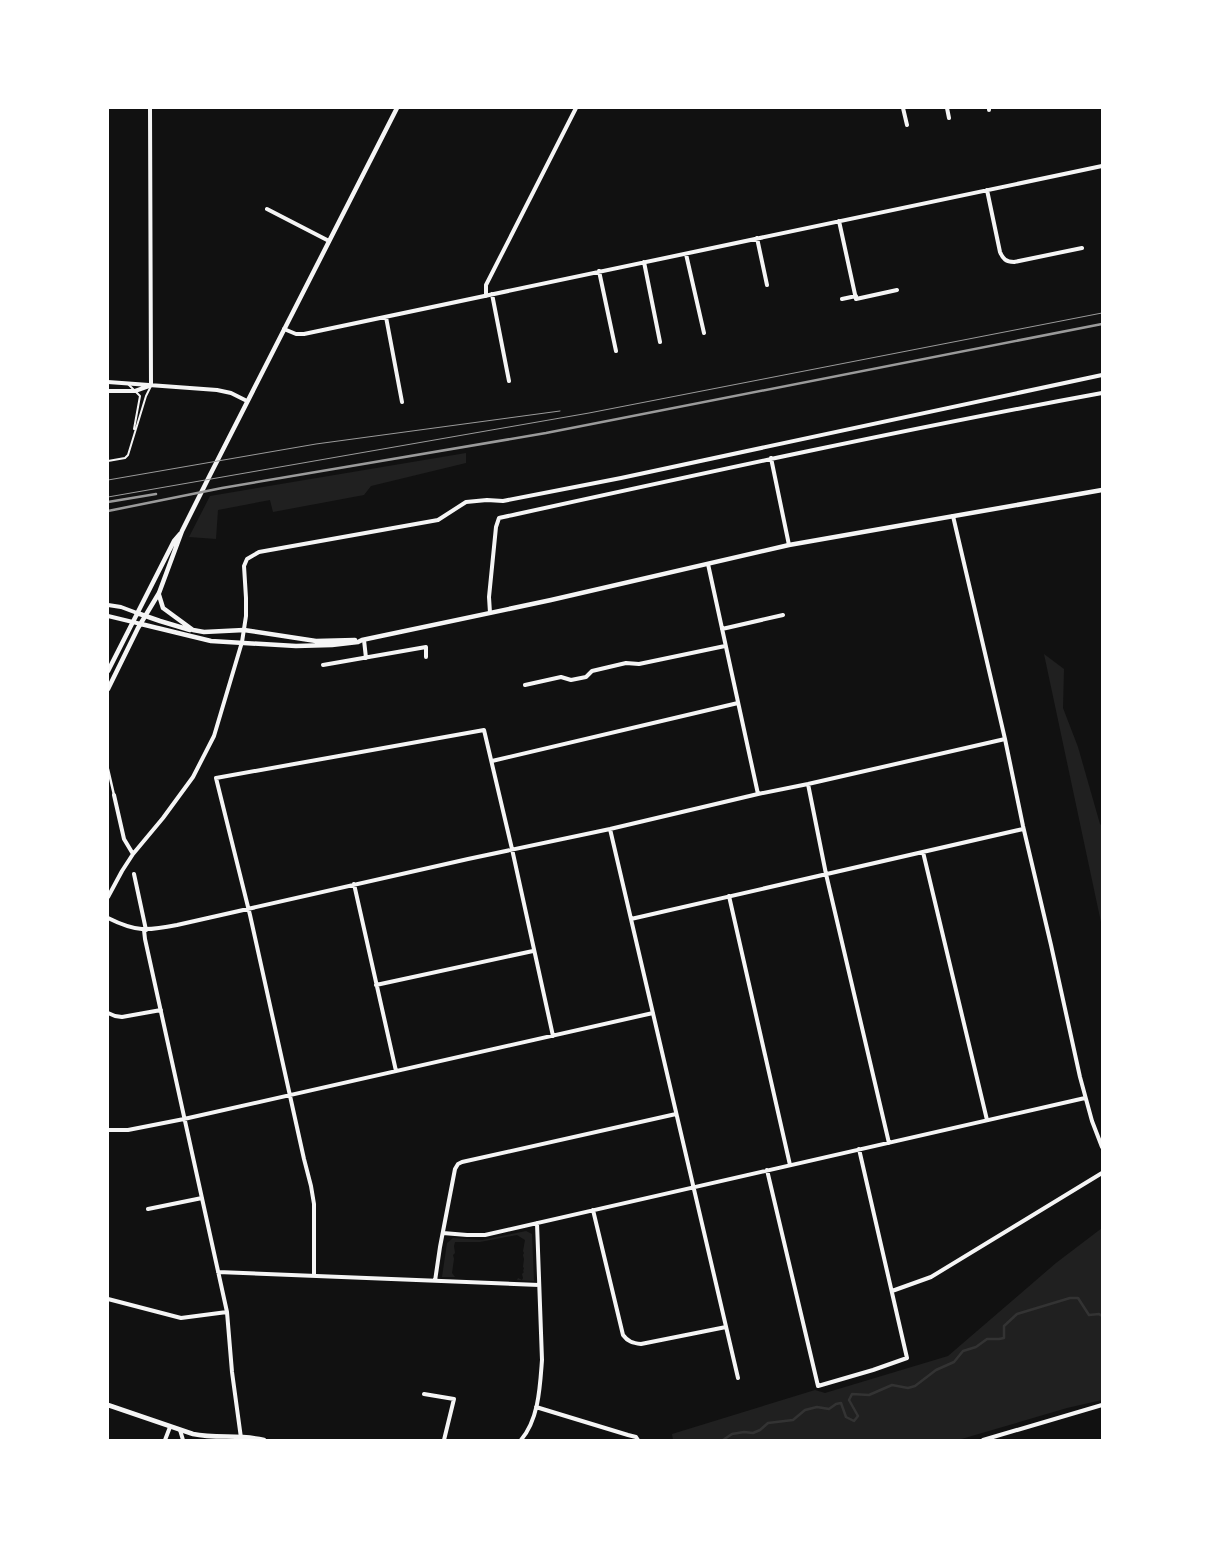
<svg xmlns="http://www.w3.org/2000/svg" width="1210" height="1548" viewBox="0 0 1210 1548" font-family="'Work Sans',sans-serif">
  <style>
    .green { fill: #202020 }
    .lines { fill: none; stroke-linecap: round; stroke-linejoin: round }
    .stream { stroke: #333; stroke-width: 2.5 }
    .service { stroke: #f5f5f5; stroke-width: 2 }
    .pedestrian { stroke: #f5f5f5; stroke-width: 2.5 }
    .minor { stroke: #f5f5f5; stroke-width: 4 }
    .tertiary { stroke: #f5f5f5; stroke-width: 4.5 }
    .tram { stroke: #9a9a9a; stroke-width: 1 }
    .rail { stroke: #9a9a9a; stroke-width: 2.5 }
  </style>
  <rect width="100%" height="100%" fill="#111"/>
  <path class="green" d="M 466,453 L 466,463 L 371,486 L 364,495 L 273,512 L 270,500 L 218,510 L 216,539 L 189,537 L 210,496 Z
    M 1044,654 L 1064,669 L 1063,708 L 1078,747 L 1100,824 L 1102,826 L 1102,927 Z
    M 1102,1228 L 1102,1400 L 1067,1408 L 958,1440 L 673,1440 L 672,1434 L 815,1390 L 825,1393 L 948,1356 L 1056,1263 Z
    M 526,1231 L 532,1234 L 534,1281 L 517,1280 L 518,1278 L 522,1280 L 523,1278 L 522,1274 L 524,1272 L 523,1271 L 524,1268 L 523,1267 L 524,1259 L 523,1255 L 524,1253 L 523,1251 L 525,1240 L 517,1235 L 480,1242 L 455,1242 L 454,1246 L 455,1253 L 453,1255 L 454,1259 L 452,1273 L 455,1277 L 442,1277 L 447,1243 L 453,1238 L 482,1240 Z"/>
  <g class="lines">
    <path class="stream" d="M 723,1440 L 732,1434 L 744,1432 L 753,1433 L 760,1430 L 768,1423 L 793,1420 L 805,1410 L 817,1407 L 829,1409 L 836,1404 L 841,1403 L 846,1417 L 854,1421 L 858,1416 L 849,1400 L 852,1394 L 869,1395 L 892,1385 L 908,1388 L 915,1386 L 936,1370 L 954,1362 L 963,1351 L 976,1347 L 987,1339 L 999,1339 L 1004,1338 L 1004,1326 L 1017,1314 L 1070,1298 L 1078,1298 L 1089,1315 L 1099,1314 L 1102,1316"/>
    <path class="service" d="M 128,384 L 140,396 L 134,429
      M 108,461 L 125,458 L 128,455 L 146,396 L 151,386"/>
    <path class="pedestrian" d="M 108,769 L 114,795"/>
    <path class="minor" d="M 150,108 L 151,385
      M 903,108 L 907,125
      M 947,108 L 949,118
      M 989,108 L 989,110
      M 987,190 L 1000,252 C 1003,259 1006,262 1014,262 L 1082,248
      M 267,209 L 329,241
      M 839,221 L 856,299 L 897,290
      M 757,238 L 767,285
      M 686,254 L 704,333
      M 644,262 L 660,342
      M 599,271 L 616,351
      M 492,294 L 509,381
      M 486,296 L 486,285 L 576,108
      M 842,299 L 856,296
      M 386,317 L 402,402
      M 284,329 L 296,334 L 304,334 L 1102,166
      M 108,382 L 217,390 L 231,393 L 247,401
      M 108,391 L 135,391 L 149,386
      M 771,458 L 789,545
      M 953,516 L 1005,739 L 1023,826 L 1051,945 L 1080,1077 L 1092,1121 L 1102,1147
      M 708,564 L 758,794
      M 108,605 L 121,607 L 137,613
      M 490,613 L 489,597 L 496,527 L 499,518 C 700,474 900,430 1102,393
      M 108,616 L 141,624
      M 722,629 L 783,615
      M 364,640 L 366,658
      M 323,665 L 426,647 L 426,657
      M 525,685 L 561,677 L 571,680 L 586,677 L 592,671 L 626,663 L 639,664 L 725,646
      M 492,761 L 738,703
      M 808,784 L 826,874 L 889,1143
      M 114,795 L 124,839 L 133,854
      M 610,829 L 738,1378
      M 923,852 L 987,1120
      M 134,874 L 146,930
      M 354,884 L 396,1071
      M 729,896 L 790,1165
      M 108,897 L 122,871 L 133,854 L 163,818 L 193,777 L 214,736 L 242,642 L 246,616 L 246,598 L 244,566 L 247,559 L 259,552 L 438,520 L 466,502 L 487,500 L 503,501 L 621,478 L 1102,375
      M 108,918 C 136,932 147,931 177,925 L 468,859 L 610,829 L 758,794 L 808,784 L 1005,739
      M 631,919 L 1023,829
      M 144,930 L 145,939 L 227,1312 L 232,1372 L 241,1438
      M 376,985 L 533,951
      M 108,1013 L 115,1016 L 122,1017 L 161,1010
      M 108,1130 L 128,1130 L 184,1119 L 653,1013
      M 767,1170 L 818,1386 L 873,1370 L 907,1358 L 859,1149
      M 148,1209 L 202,1198
      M 593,1210 L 623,1335 C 628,1342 633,1343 641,1344 L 726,1327
      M 443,1233 L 467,1235 L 485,1235 L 1085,1098
      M 218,1272 L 539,1285
      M 314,1276 L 314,1204 L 311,1186 L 304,1159 L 250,915 L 216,778 L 484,730 L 512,849 L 553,1036
      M 435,1281 L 440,1247 L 455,1169 L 458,1164 L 462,1162 L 676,1114
      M 892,1291 L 931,1277 L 1102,1173
      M 108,1299 L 181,1318 L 227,1312
      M 424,1394 L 454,1399 L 444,1440
      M 536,1407 L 628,1435 L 636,1437 L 638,1440
      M 180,1430 L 183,1440
      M 165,1440 L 170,1427
      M 521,1440 C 539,1419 540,1386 542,1360 L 537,1223
      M 983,1440 L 1102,1405"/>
    <path class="tertiary" d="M 159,595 L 163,608 L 193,630 L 204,632 L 244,630 L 316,641 L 355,640
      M 137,613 L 160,621 L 190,630
      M 141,624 L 211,641 L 296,646 L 332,645 L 358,642 L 362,640 L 551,600 L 789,545 L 1102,490
      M 108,671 L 174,541 L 180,534
      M 108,689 L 138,628 L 159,593 L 182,531 L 210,475 L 397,108
      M 108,1405 L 193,1434 C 216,1439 241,1434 264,1440"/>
    <path class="tram" d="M 108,480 L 316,444 L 560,411
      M 108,497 L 589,413 L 1102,313"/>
    <path class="rail" d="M 108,502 L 156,494
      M 108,511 L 222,488 L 546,433 L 1102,324"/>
  </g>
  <rect width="1210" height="1548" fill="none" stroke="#ffffff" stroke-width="218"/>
</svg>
